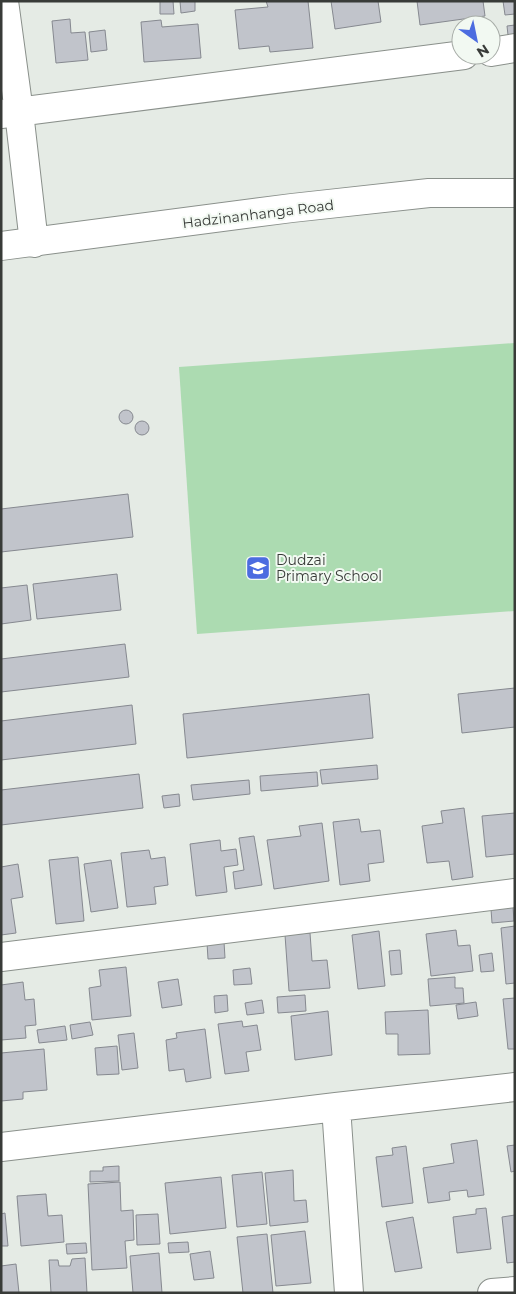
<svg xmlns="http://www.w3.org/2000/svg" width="516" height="1294" viewBox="0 0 516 1294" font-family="Montserrat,sans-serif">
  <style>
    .green { fill: #acdbb1 }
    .building { fill: #c1c4cb; stroke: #868990 }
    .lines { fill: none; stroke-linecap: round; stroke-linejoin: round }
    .minor-casing { stroke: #8a908b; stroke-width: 30 }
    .tertiary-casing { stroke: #8a908b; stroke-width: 30 }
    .minor { stroke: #fff; stroke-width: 28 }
    .tertiary { stroke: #fff; stroke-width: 28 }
    .labels { text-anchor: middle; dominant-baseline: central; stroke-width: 4; stroke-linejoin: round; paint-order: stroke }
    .street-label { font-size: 14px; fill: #383b38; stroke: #f2f9f2 }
    .poi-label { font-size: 14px; fill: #383b38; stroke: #f2f9f2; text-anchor: start }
  </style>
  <rect width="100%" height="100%" fill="#e5ebe5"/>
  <path class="green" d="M 515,343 L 515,611 L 197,634 L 179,367 Z"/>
  <path class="building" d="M 160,1 L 173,1 L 174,14 L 160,14 Z
    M 180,1 L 195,1 L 195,11 L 181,13 Z
    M 266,1 L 308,1 L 313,48 L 270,52 L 269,46 L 239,49 L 235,10 L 268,7 Z
    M 331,1 L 378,1 L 381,22 L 335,29 Z
    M 417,1 L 483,1 L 485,16 L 420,25 Z
    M 503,1 L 515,1 L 515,14 L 505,15 Z
    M 70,19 L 71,33 L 85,32 L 88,60 L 56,63 L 52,21 Z
    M 161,20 L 162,27 L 198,24 L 201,58 L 144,62 L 141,22 Z
    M 515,25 L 515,43 L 509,44 L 507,26 Z
    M 105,30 L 107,50 L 91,52 L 89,32 Z
    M119 417a7 7 0 1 1 14 0a7 7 0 1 1-14 0Z
    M135 428a7 7 0 1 1 14 0a7 7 0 1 1-14 0Z
    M 128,494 L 133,537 L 1,552 L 1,509 Z
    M 117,574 L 121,610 L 37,619 L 33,584 Z
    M 27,585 L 31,620 L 1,624 L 1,588 Z
    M 125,644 L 129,677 L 1,692 L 1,659 Z
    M 515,688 L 515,727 L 462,733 L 458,694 Z
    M 369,694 L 373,738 L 187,758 L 183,714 Z
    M 132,705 L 136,744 L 1,760 L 1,721 Z
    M 377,765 L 378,779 L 322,784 L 320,770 Z
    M 317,772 L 318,786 L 261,791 L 260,776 Z
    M 139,774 L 143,808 L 1,825 L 1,790 Z
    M 249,780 L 250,794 L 193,800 L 191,785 Z
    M 179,794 L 180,806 L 164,808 L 162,796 Z
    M 464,808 L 473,877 L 452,880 L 449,861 L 427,863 L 422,826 L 443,823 L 441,811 Z
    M 515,813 L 515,854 L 486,857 L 482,816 Z
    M 359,819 L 361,832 L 380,830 L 384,862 L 368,864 L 370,881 L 340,885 L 333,822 Z
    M 322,823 L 329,881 L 274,889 L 267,840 L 301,836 L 299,826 Z
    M 254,836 L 262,885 L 235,889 L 233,872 L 244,870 L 239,838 Z
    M 220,840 L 221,851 L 236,849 L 238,865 L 224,867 L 227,892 L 196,896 L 190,844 Z
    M 149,850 L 151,859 L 165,857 L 168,885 L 154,887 L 156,904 L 127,907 L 121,853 Z
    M 78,857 L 84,921 L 56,924 L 49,860 Z
    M 111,860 L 118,908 L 91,912 L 84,864 Z
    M 18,864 L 23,897 L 11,899 L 16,933 L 1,935 L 1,867 Z
    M 513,907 L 514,921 L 492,923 L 491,909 Z
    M 515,926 L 515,983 L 506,984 L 501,928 Z
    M 456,930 L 458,946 L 470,945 L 473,971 L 431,976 L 426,934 Z
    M 379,931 L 385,986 L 358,989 L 352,935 Z
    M 310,933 L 312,961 L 327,960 L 330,988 L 289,991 L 285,935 Z
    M 224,942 L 225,958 L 208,959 L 207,943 Z
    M 400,950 L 402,974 L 391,975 L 389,951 Z
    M 492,953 L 494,971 L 481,972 L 479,955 Z
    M 126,967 L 131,1016 L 92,1020 L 89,988 L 101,986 L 99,970 Z
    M 250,968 L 252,984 L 234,985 L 233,970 Z
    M 455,977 L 455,988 L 463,988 L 464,1003 L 430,1006 L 428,979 Z
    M 178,979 L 182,1005 L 162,1008 L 158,982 Z
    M 23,982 L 25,1000 L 34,999 L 36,1025 L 25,1026 L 26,1038 L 1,1040 L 1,985 Z
    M 227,995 L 228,1011 L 215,1013 L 214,996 Z
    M 305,995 L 306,1011 L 278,1013 L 277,997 Z
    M 515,998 L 515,1049 L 508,1049 L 503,999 Z
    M 262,1000 L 264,1013 L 247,1015 L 245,1003 Z
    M 476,1002 L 478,1016 L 458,1019 L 456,1005 Z
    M 428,1010 L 430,1054 L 398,1055 L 398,1034 L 386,1034 L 385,1012 Z
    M 328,1011 L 332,1055 L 295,1060 L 291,1016 Z
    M 242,1021 L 243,1027 L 257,1025 L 261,1050 L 246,1052 L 249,1071 L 225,1074 L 218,1024 Z
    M 90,1022 L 93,1035 L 72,1039 L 70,1025 Z
    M 65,1026 L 67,1040 L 39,1043 L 37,1030 Z
    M 205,1029 L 211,1078 L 186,1082 L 184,1069 L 169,1071 L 166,1040 L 177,1038 L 176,1033 Z
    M 134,1033 L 138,1068 L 122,1070 L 118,1035 Z
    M 117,1046 L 119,1074 L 97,1075 L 95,1048 Z
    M 44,1049 L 47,1090 L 23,1092 L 23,1099 L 1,1101 L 1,1053 Z
    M 477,1140 L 484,1195 L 468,1197 L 467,1190 L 449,1192 L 450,1200 L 428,1203 L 423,1168 L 454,1163 L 451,1144 Z
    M 515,1145 L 515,1171 L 511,1172 L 507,1146 Z
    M 406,1146 L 413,1203 L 382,1207 L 376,1157 L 393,1155 L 392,1148 Z
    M 119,1166 L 119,1181 L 90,1182 L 90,1171 L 103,1171 L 103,1167 Z
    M 293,1170 L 294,1201 L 306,1200 L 308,1222 L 270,1226 L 265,1173 Z
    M 262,1172 L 267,1224 L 237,1227 L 232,1175 Z
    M 221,1177 L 226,1228 L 170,1234 L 165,1183 Z
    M 120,1182 L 121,1211 L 133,1210 L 134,1240 L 125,1241 L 127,1268 L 92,1270 L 88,1184 Z
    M 46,1194 L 48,1216 L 62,1215 L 64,1242 L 21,1246 L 17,1196 Z
    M 486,1208 L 491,1249 L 457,1253 L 453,1217 L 476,1214 L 476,1209 Z
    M 5,1213 L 8,1246 L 1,1246 L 1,1214 Z
    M 158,1214 L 160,1244 L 137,1245 L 136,1215 Z
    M 515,1215 L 515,1262 L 507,1263 L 502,1217 Z
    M 413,1217 L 422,1268 L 395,1272 L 386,1222 Z
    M 305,1231 L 311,1283 L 276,1286 L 271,1235 Z
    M 267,1234 L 273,1293 L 243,1293 L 237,1237 Z
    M 188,1242 L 189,1252 L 169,1253 L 168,1243 Z
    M 86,1243 L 87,1253 L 67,1254 L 66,1244 Z
    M 210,1251 L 214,1278 L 194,1280 L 190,1254 Z
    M 159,1253 L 162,1293 L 133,1293 L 130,1256 Z
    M 85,1258 L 87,1293 L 51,1293 L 49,1260 L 58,1260 L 59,1266 L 70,1266 L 72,1259 Z
    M 16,1264 L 19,1293 L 1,1293 L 1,1266 Z"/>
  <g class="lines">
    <defs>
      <path id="minor" d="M 4,1 L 19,112 L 34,243
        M 491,52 L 515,48
        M 1,114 L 464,55
        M 1,957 L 515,893
        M 336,1107 L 349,1293
        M 1,1147 L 336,1107 L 515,1087
        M 492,1293 L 515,1291"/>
      <path id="tertiary" d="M 1,246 L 292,208 L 429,193 L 515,193"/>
    </defs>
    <use href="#minor" class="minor-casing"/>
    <use href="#tertiary" class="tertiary-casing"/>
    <use href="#minor" class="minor"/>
    <use href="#tertiary" class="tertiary"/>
  </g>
  <defs>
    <symbol id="school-square" viewBox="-11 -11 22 22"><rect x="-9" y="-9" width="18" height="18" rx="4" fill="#4c6ce0" stroke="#f2f9f2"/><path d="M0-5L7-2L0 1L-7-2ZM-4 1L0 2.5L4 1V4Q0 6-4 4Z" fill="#fff"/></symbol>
  </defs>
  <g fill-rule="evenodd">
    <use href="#school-square" x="244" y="554" width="28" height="28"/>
  </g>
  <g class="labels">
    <g class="street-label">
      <text transform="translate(258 214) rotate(-7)">Hadzinanhanga Road</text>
    </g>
    <g class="poi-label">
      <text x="276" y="560">Dudzai<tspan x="276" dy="16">Primary School</tspan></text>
    </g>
  </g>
  <rect width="516" height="1294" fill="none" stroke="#383b38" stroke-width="5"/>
  <g transform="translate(476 40) rotate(147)"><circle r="24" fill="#f2f9f2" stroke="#a8ada8"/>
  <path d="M0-4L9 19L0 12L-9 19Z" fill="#4c6ce0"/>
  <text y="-8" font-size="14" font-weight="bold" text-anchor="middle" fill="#383b38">N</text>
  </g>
</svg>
